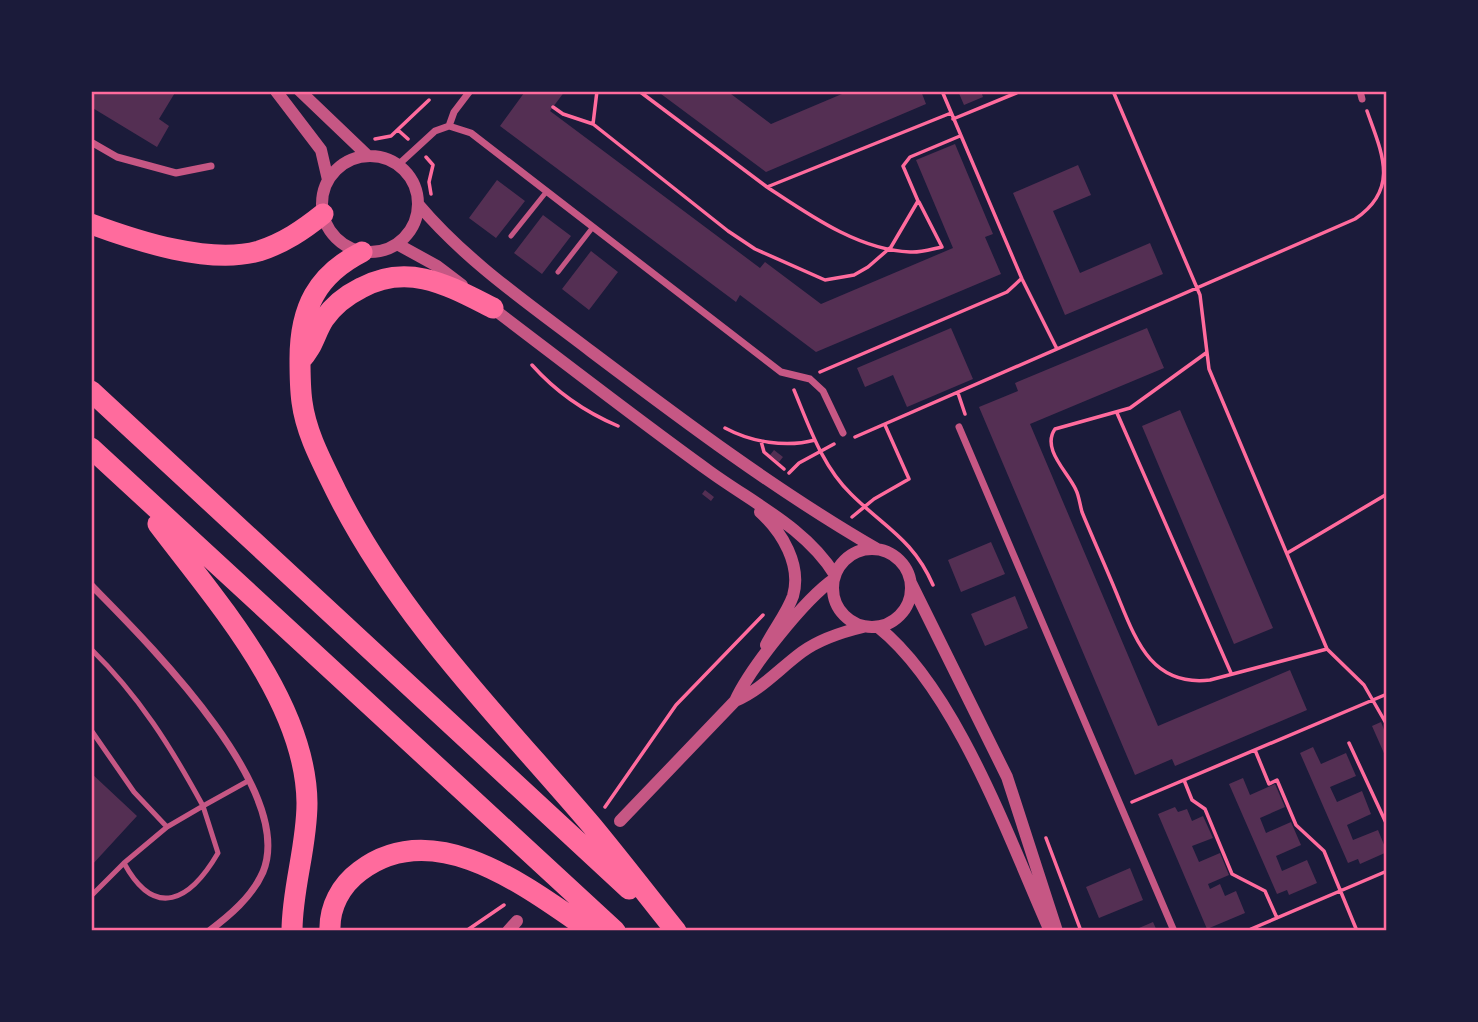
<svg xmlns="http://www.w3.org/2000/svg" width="1478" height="1022" viewBox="0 0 1478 1022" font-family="'Exo 2',sans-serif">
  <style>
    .building { fill: #542f53 }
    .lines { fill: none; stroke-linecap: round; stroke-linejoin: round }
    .path { stroke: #ff6b9d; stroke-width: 3.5 }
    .service { stroke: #c65784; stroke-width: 5 }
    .minor { stroke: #c65784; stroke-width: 7 }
    .tertiary { stroke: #c65784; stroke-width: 12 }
    .motorway { stroke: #ff6b9d; stroke-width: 21 }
    .neatline { fill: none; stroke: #ff6b9d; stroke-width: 2.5 }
  </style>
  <rect width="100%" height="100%" fill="#1b1b3a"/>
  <path class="building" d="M 91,91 L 176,91 L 159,119 L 169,126 L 157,147 L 91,107 Z
    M 521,91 L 565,91 L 550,111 L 760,268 L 765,262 L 821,304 L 953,248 L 916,160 L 955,144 L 993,234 L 985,237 L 1001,274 L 816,352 L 740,295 L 736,302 L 500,126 L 524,93 Z
    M 657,91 L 727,91 L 771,124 L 849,91 L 921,91 L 926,104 L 766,172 Z
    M 958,91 L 981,91 L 983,97 L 964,105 Z
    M 1078,165 L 1091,195 L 1053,211 L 1080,273 L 1150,243 L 1163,274 L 1065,315 L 1013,193 Z
    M 497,180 L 525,201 L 496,238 L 469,218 Z
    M 543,215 L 571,236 L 542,274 L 514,253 Z
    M 591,251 L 618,272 L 589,310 L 562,289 Z
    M 951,328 L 973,379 L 907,407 L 893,375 L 865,387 L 857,368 Z
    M 1147,328 L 1164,368 L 1030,424 L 1158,726 L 1290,670 L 1307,710 L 1175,766 L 1172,759 L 1135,775 L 979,407 L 1018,391 L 1015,383 Z
    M 1180,410 L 1273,628 L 1234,644 L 1142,426 Z
    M 774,450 L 783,457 L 779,462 L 770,455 Z
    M 705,490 L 714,497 L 711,501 L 702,494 Z
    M 991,542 L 1005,574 L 961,592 L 948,560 Z
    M 1015,596 L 1028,628 L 985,646 L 971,614 Z
    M 1381,722 L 1387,737 L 1387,760 L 1372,726 Z
    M 1313,747 L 1321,764 L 1346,753 L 1356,776 L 1330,787 L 1337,802 L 1362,791 L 1371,814 L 1347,825 L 1353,840 L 1378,830 L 1387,852 L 1360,864 L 1358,859 L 1348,863 L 1300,753 Z
    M 91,773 L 137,816 L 91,866 Z
    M 1243,778 L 1250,795 L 1275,784 L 1285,807 L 1260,818 L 1266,833 L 1291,822 L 1301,845 L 1276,856 L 1282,871 L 1307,860 L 1317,883 L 1289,895 L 1287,890 L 1277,894 L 1229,784 Z
    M 1175,807 L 1178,812 L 1187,809 L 1192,821 L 1203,816 L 1213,838 L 1192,846 L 1199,862 L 1220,853 L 1229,875 L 1208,884 L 1210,889 L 1220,884 L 1225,896 L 1236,891 L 1245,913 L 1207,929 L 1158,814 Z
    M 1130,868 L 1143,900 L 1099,918 L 1086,887 Z
    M 1153,922 L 1157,931 L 1132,931 Z"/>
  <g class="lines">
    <path class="path" d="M 639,91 L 767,187 L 951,113
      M 942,91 L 1022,279 L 1057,349
      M 1113,91 L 1200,295 L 1209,369 L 1327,649 L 1364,685 L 1387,725
      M 553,107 L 563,114 L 593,124 L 728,231 L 755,249 L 825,280 L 854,275 L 868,267 L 891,247 L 918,201 L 903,166 L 910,157 L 960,136
      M 953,119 L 1021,91
      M 593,124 L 597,91
      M 398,130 L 408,139
      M 375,139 L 391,136 L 429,100
      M 426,157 L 433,165 L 429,182 L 431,194
      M 767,187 C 808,214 858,250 910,252 C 920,253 932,249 942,247 L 919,202
      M 1206,353 L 1130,408 L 1055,429 C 1041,449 1068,472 1076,490 C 1079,496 1080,505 1082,512 C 1093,539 1105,565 1116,592 C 1135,638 1150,687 1210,680 L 1327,649
      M 532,365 C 556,392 585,412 618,426
      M 820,372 L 1007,292 L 1021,279
      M 794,390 C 809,426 822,466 851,494 C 884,527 913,539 933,585
      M 958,393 L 965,414
      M 1117,413 L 1231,673
      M 725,428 C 751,442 786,448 815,440
      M 855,437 L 1355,219 C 1400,189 1382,153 1367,111
      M 761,441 L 764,452 L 784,469
      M 789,473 L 799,463 L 834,444
      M 852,517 L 874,499 L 909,479 L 885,425
      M 1289,552 L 1387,494
      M 1349,743 L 1387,825
      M 1255,750 L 1269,784 L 1277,780 L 1296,825 L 1324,851 L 1357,931
      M 1184,780 L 1192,800 L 1205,809 L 1232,874 L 1265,891 L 1277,918
      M 1132,802 L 1387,694
      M 605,807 L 676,705 L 763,615
      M 1046,838 L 1081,931
      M 466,931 L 504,905
      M 1252,931 L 1251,929 L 1387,871"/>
    <path class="service" d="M 511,236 L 547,191
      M 558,272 L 593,227
      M 91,649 C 139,696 171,747 203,806 L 167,827
      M 91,730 L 134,792 L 167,827 L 124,863 C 155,920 190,901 218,853 L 203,806 L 248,781
      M 91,896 L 124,863
      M 91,929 L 94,931"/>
    <path class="minor" d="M 1360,91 L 1362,99
      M 449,126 L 471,133 L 781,372 L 810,379 L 823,391 L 843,433
      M 91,142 L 117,157 L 176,173 L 211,166
      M 398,165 L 435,131 L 449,126 L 454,112 L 470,91
      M 959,427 L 1174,931
      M 91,585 C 144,639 297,789 263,872 C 252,897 229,916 209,931"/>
    <path class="tertiary" d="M 276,91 L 321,150 L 328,180
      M 300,91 L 368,156
      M322 204a48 48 0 1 1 96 0a48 48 0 1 1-96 0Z
      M 418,204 C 466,261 529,304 588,349 C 681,419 775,490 877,549
      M 397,244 L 437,266 L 462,285
      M 487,304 C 561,360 634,417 709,471 C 753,503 806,528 835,575
      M 760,512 C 782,532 802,565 793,596 C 787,613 774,629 766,645
      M833 588a39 39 0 1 1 78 0a39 39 0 1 1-78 0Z
      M 911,583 L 1007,777 L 1057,931
      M 878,627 C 956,689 1009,839 1050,931
      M 735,701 C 761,690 779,669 802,652 C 820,639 842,632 863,627
      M 620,821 L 735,701 C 750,668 805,599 834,579
      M 508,931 L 517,921"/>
    <path class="motorway" d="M 91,224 C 137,241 210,265 259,251 C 284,243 303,230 323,214
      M 362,252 C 317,275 300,308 300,359 C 300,373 300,388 302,402 C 306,433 322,462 336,491 C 400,619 501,719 593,827 C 621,861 648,896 676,931
      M 300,361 C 314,346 314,335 324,319 C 333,306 347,295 361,288 C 409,262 449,286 493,308
      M 91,391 L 629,889
      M 91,448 L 615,931
      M 158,524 C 216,601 306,701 307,803 C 307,847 292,888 292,931
      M 330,931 C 329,907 341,885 360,871 C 435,814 528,888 591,931"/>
  </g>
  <rect width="1478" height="1022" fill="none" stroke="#1b1b3a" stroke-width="186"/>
  <rect x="93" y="93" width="1292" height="836" class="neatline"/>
</svg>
